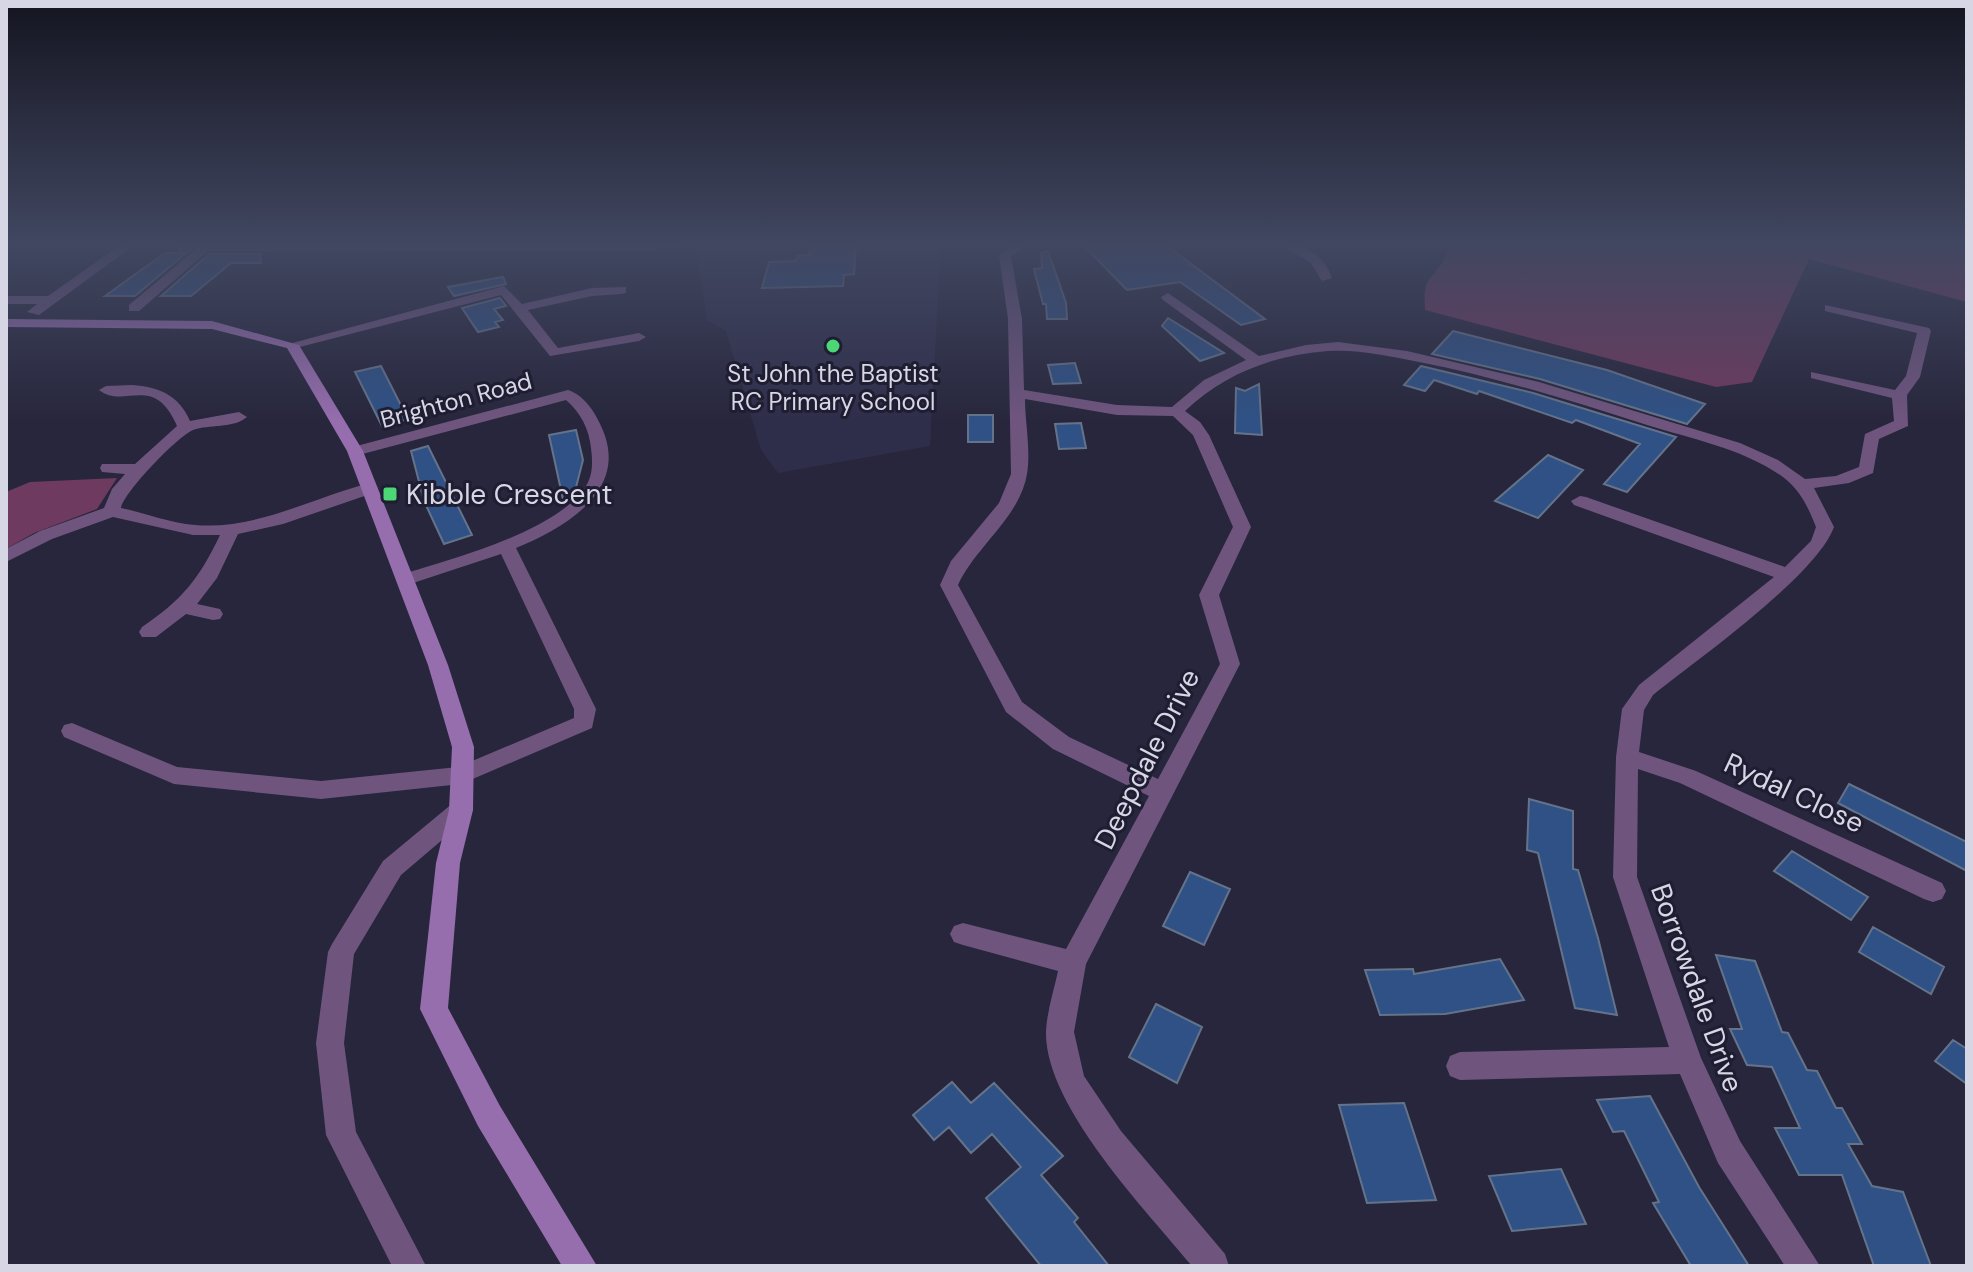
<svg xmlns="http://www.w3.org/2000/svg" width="1973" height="1272" viewBox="0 0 1973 1272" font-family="'DM Sans',sans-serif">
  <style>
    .built { fill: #2f2e4a }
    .green { fill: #6f3a5f }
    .building { fill: #2f5185; stroke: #64738a; stroke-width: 2 }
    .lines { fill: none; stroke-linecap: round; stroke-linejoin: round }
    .street { fill: #6f557e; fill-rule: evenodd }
    .secondary { fill: #966dad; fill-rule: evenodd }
    .poi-dot { fill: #4cd676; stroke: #1e1d32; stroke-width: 3 }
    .labels { text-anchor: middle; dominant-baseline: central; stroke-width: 6; stroke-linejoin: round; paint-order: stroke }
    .far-poi-label { font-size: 24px; fill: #d6d6e5; stroke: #1e1d32 }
    .far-street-label { font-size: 24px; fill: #d6d6e5; stroke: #1e1d32 }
    .poi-label { font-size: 28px; fill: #d6d6e5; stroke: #1e1d32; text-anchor: start }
    .street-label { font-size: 28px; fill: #d6d6e5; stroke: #1e1d32 }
  </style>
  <rect width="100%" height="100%" fill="#27263c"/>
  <path class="built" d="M 702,243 L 941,243 L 930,446 L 778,473 L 761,450 L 726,331 L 707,320 L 696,251 L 691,250 Z"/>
  <path class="green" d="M 1448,243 L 1967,243 L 1967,302 L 1809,259 L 1752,382 L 1716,387 L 1425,310 C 1425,304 1424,296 1425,290 C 1428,273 1450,263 1448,243 Z
    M 117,478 L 97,509 L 34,533 L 6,549 L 6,492 L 30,482 Z"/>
  <path class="building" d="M 172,243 L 198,243 L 135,296 L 105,296 L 165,253 L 182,253 Z
    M 1081,243 L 1163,243 L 1265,319 L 1241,325 L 1180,282 L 1127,290 Z
    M 833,244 L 856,244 L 854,274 L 844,275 L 843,286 L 762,288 L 769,262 L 796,261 L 797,256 L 809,255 L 811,247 L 833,247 Z
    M 1048,251 L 1066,303 L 1067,319 L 1047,319 L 1046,304 L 1043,304 L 1034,269 L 1042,268 L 1041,253 Z
    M 209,254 L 260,254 L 261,263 L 231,263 L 191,296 L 161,296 Z
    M 503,277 L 506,284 L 454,296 L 448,287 Z
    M 500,298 L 506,306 L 494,309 L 503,320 L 495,322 L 499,327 L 478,332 L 462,308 Z
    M 1168,318 L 1224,353 L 1200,361 L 1162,326 Z
    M 1453,331 L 1607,370 L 1705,404 L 1687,424 L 1540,379 L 1432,354 Z
    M 1075,363 L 1081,383 L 1053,384 L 1048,365 Z
    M 381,366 L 408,419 L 382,426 L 355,372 Z
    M 1421,366 L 1533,393 L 1676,437 L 1627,492 L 1604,484 L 1640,444 L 1576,420 L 1572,423 L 1479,391 L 1477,394 L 1434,380 L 1425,391 L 1404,385 Z
    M 1259,384 L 1262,435 L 1235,433 L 1236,388 L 1245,391 Z
    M 968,415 L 993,415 L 993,442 L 968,442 Z
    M 1081,423 L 1086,448 L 1059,449 L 1055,424 Z
    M 576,430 L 583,460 L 574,495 L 564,504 L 549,435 Z
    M 428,446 L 472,535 L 444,544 L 424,501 L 411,451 Z
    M 1548,455 L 1583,470 L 1538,518 L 1495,501 Z
    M 1849,784 L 1967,842 L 1967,871 L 1838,803 Z
    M 1529,799 L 1573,811 L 1573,869 L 1578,870 L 1598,938 L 1617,1015 L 1575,1008 L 1538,853 L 1527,850 Z
    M 1792,851 L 1868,897 L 1851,920 L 1774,871 Z
    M 1190,872 L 1230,889 L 1204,945 L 1163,926 Z
    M 1873,927 L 1944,967 L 1931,994 L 1859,952 Z
    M 1716,955 L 1755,961 L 1782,1032 L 1788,1033 L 1807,1070 L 1817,1071 L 1836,1108 L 1842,1108 L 1862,1144 L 1848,1144 L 1872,1186 L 1903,1192 L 1931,1266 L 1874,1266 L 1842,1175 L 1799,1175 L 1775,1128 L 1800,1128 L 1772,1067 L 1747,1065 L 1730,1029 L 1742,1029 Z
    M 1500,959 L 1524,1000 L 1445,1014 L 1380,1015 L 1365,970 L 1413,969 L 1414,974 Z
    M 1156,1004 L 1202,1027 L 1177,1083 L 1129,1057 Z
    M 1953,1040 L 1967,1049 L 1967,1084 L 1935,1061 Z
    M 952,1082 L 971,1103 L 994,1083 L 1063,1156 L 1041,1175 L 1078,1218 L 1074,1222 L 1109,1266 L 1041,1266 L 986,1198 L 1021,1167 L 992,1134 L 971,1153 L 949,1127 L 934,1140 L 913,1115 Z
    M 1650,1096 L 1699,1187 L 1749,1266 L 1691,1266 L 1653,1203 L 1659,1202 L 1624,1131 L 1613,1132 L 1597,1100 Z
    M 1404,1103 L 1436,1200 L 1367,1203 L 1339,1105 Z
    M 1561,1169 L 1586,1224 L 1512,1231 L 1489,1176 Z"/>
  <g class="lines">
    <path class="street" d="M 123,243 L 137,243 L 39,315 L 27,312 L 37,304 L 6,304 L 6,296 L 48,296 Z
      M 203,243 L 686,243 L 680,247 L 649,250 L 208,251 L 139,311 L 129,311 L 129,305 Z
      M 1016,243 L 1030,243 L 1011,256 L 1022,319 L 1024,390 L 1117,405 L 1172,407 L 1204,380 L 1246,360 L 1163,300 L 1161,297 L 1168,293 L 1259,356 L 1306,345 L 1338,342 L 1407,351 L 1539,382 L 1740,443 L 1778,460 L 1805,479 L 1836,476 L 1859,467 L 1865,434 L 1894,421 L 1892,398 L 1811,378 L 1811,372 L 1895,390 L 1906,376 L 1917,333 L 1825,311 L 1825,305 L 1929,328 L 1931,331 L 1920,377 L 1907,395 L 1908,426 L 1879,439 L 1873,473 L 1849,483 L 1814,488 L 1834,527 C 1816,576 1698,659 1653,695 L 1644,710 L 1639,752 L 1696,771 L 1942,883 L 1946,891 L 1942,899 L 1933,902 L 1924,899 L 1680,783 L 1638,769 L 1637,877 L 1701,1058 L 1740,1141 L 1820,1266 L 1785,1266 L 1718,1163 L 1680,1074 L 1460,1080 L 1450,1076 L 1446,1066 L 1450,1056 L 1460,1052 L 1669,1047 L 1613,877 L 1616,757 L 1622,709 L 1639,685 L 1774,577 L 1574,505 L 1571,501 L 1580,496 L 1586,497 L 1785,567 L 1811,541 L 1816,527 C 1808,507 1801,491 1783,477 C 1744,449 1692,439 1647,425 C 1572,401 1496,377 1419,362 C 1389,356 1358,349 1328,351 C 1274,355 1225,373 1185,411 L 1200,422 L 1209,435 L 1251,527 L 1219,595 L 1240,664 L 1086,964 L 1074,1032 L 1084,1076 L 1121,1131 L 1225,1254 L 1229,1266 L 1192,1266 C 1146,1210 1044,1105 1046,1031 C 1047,1011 1054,990 1058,971 L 963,945 L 954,942 L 950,934 L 954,926 L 963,923 L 1066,949 L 1149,796 L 1053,749 L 1006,712 L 940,585 L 951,561 L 999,503 L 1011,474 L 1008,319 L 999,255 ZM 1025,399 L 1117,415 L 1173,416 L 1193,435 L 1233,527 L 1199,595 L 1220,664 L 1158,779 L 1069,737 L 1022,702 L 958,585 C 976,546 1020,517 1027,474 C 1031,451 1025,422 1025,399 Z
      M 1277,243 C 1302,243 1323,253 1332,278 L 1322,281 L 1311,263 Z
      M 504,286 L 522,304 L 592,288 L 626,287 L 626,293 L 621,294 L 592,296 L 528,310 L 558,348 L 639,333 L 646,337 L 639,341 L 550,356 L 501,295 L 292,349 L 285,345 Z
      M 132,385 C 159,387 179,395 190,421 L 239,412 L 247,417 C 233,429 209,424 193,430 C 178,436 124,492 121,508 C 145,513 170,523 195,525 C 257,530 311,498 370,483 L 378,488 L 376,492 L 283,524 L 238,534 L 217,578 L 197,604 L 220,609 L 223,614 L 220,619 L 213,620 L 186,614 L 156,637 L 142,637 L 139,632 L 142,627 C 182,600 199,579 220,535 L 193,535 L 113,517 L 52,539 L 6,562 L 6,549 L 40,531 L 104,508 L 112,489 L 125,474 L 102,472 L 100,468 L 102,464 L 135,464 L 177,426 C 154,372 124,410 99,390 L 106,386 Z
      M 568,390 C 584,395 595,412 601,426 C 631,489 567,527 516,548 L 596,709 L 592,728 L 461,784 L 321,799 L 174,784 L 64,737 L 61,731 L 64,725 L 72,723 L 177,767 L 321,781 L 458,767 L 574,718 L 574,709 L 501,554 L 407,585 L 398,579 L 400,575 C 451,559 552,533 584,489 C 593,477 593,463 591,448 C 589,429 581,413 566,400 L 355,456 L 347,451 L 349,448 Z
      M 461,801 L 469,803 L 473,810 L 469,817 L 401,875 L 354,954 L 344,1043 L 356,1132 L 426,1266 L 392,1266 L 326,1135 L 316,1043 L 328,952 L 332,944 L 383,861 L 453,803 Z"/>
    <path class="secondary" d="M 6,319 L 212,321 L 299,345 L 363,451 L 448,665 L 474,747 L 473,810 L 460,863 L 448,1008 L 500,1106 L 597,1266 L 562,1266 L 478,1126 L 420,1009 L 436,863 L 449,810 L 452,747 L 428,665 L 347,451 L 287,348 L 212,329 L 6,327 Z"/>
  </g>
  <linearGradient id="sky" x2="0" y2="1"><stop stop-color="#151521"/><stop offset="0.58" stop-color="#414761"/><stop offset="1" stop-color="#414761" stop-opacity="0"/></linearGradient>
  <rect width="1973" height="421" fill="url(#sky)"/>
  <g class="poi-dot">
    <circle cx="833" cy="346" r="8"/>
    <rect x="382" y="486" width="16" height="16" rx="4"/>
  </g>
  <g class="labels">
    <g class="far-poi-label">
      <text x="833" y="373">St John the Baptist<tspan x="833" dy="28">RC Primary School</tspan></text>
    </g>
    <g class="far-street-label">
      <text transform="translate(456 400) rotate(-15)">Brighton Road</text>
    </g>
    <g class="poi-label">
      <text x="406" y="494">Kibble Crescent</text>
    </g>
    <g class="street-label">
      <text transform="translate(1147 759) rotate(-63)">Deepdale Drive</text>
      <text transform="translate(1794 793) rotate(25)">Rydal Close</text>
      <text transform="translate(1697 988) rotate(70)">Borrowdale Drive</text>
    </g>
  </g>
  <rect width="1973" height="1272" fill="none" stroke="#d6d6e5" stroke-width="16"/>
</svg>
